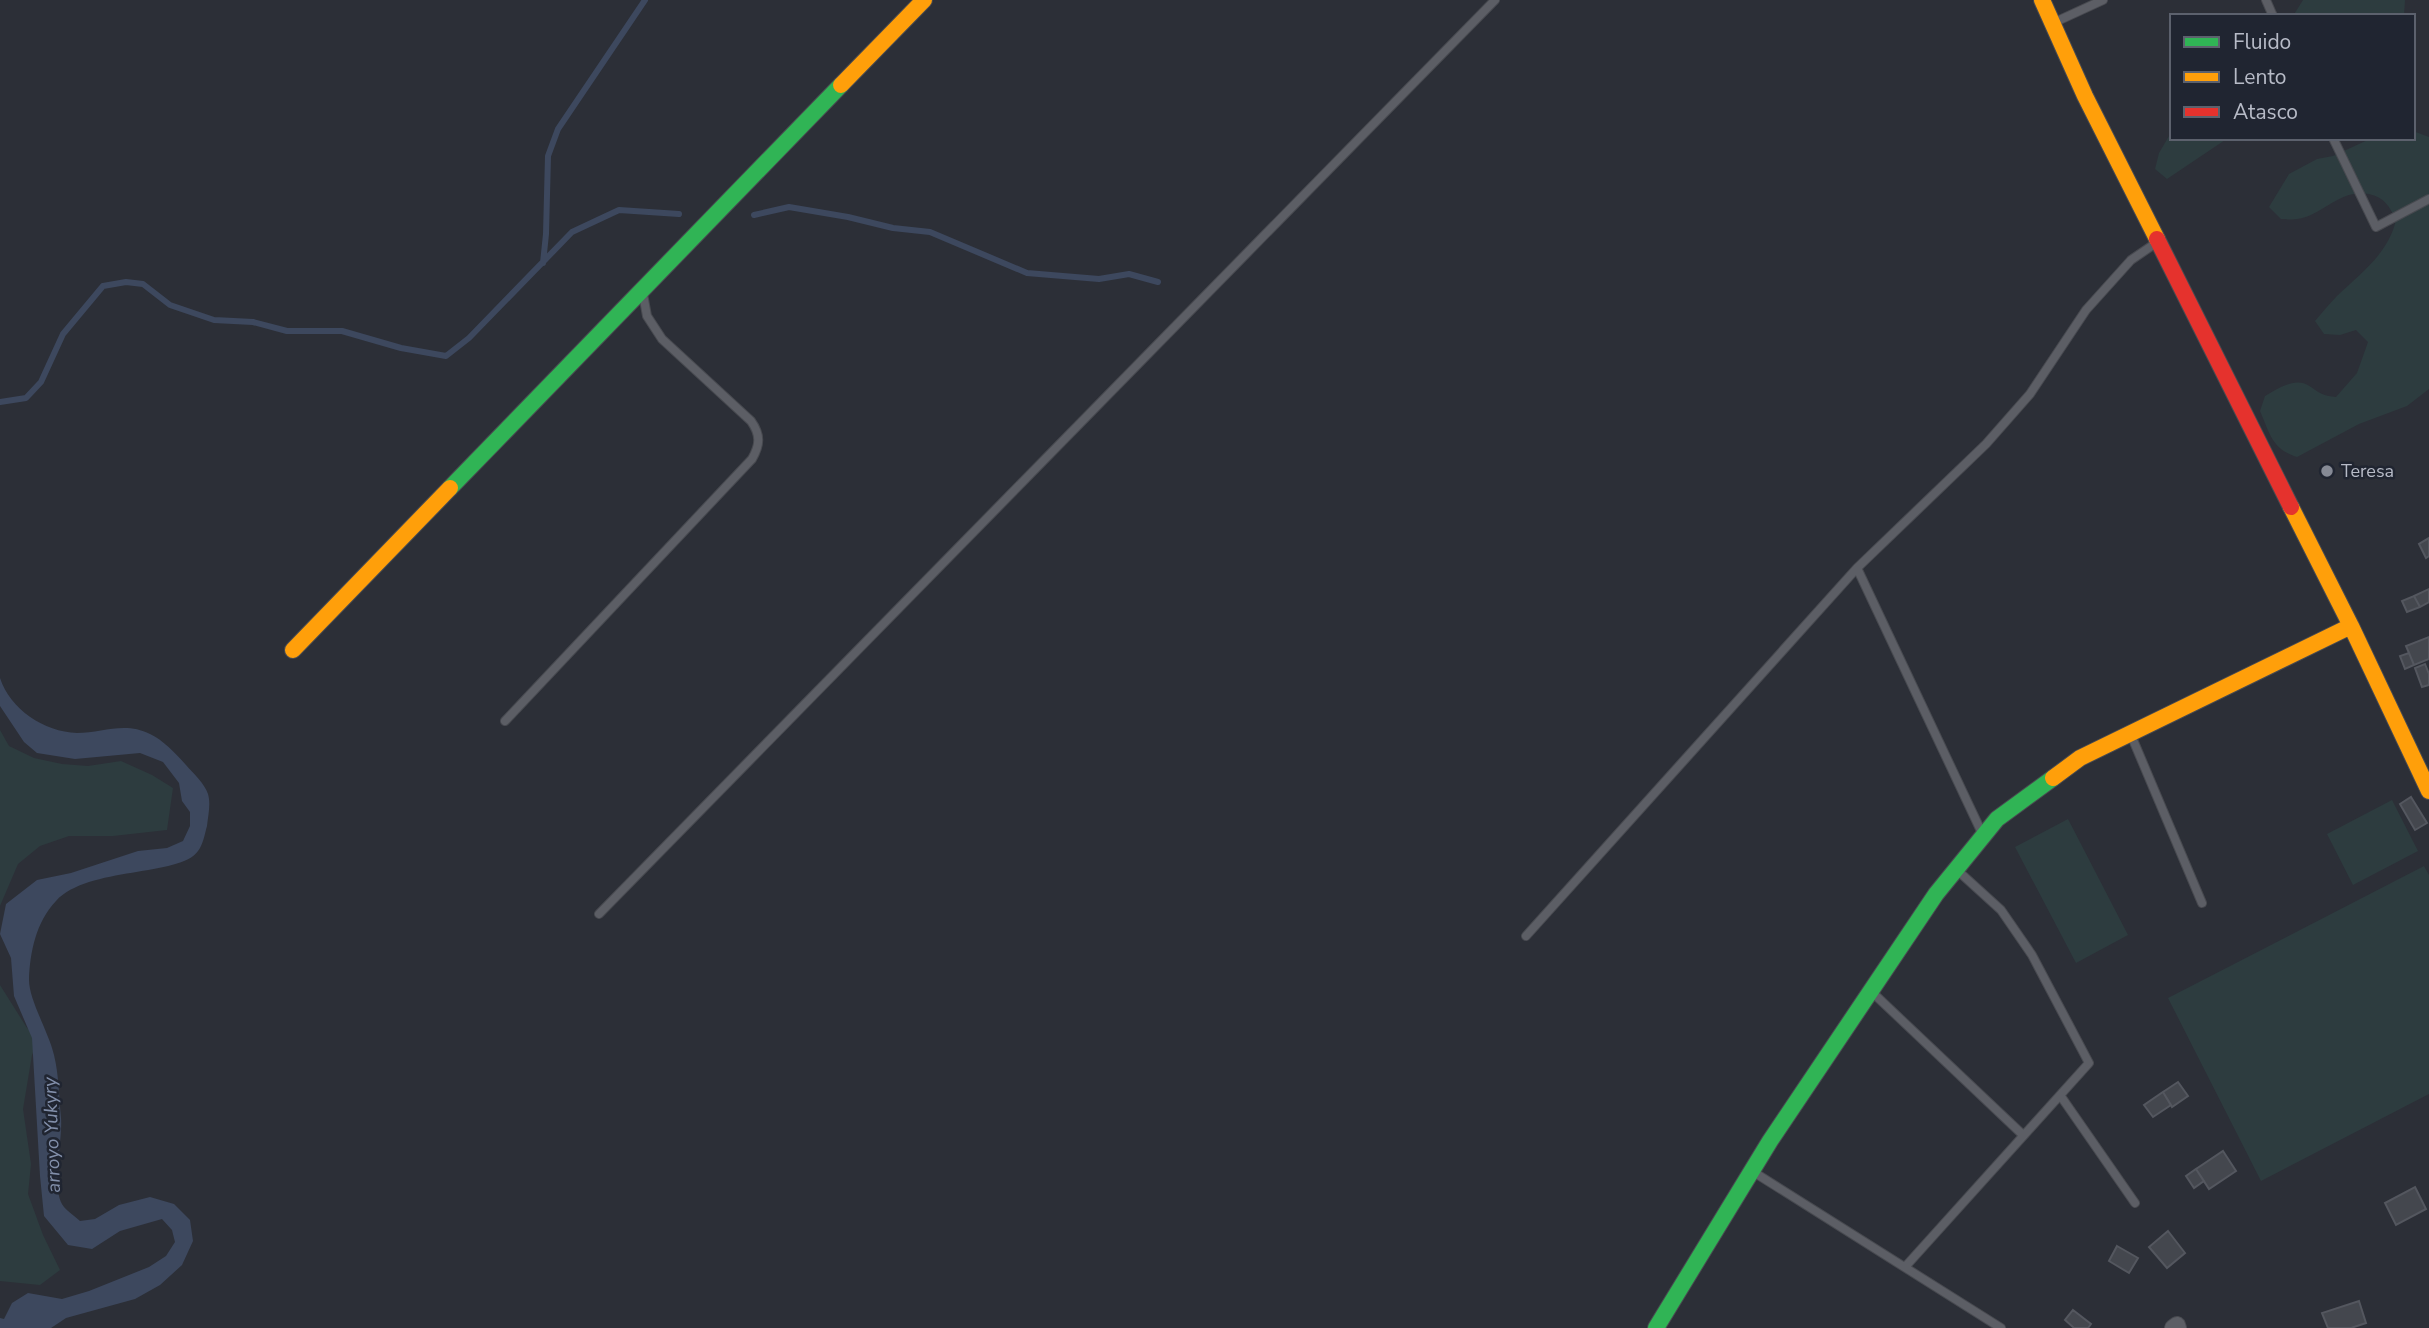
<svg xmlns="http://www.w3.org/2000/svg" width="2429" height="1328" viewBox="0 0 2429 1328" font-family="'Nunito Sans',sans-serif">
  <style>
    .green { fill: #2d3c3f }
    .water { fill: #3d485e }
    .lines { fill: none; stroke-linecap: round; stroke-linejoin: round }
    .stream { stroke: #3d485e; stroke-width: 6 }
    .building { fill: #44474e; stroke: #54575f; stroke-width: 2 }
    .lane-casing { stroke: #484a50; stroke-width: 10 }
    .street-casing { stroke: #484a50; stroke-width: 18 }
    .fast-casing { stroke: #484a50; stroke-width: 18 }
    .slow-casing { stroke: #484a50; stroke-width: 18 }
    .jam-casing { stroke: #484a50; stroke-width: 18 }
    .lane { stroke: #5c5e65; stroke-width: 8 }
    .street { stroke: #5c5e65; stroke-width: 16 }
    .fast { stroke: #30b455; stroke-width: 16 }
    .slow { stroke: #ff9f0a; stroke-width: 16 }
    .jam { stroke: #e5322d; stroke-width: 16 }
    .poi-dot { fill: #868a95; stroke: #202531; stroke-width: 2.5 }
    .labels { text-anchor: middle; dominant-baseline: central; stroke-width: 5; stroke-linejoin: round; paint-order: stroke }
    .poi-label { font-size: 18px; fill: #b7bbc7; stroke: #202531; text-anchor: start }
    .water-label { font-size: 19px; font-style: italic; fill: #828faa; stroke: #202531 }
  </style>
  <rect width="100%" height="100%" fill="#2c2f37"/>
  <path class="green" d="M 2303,0 L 2405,0 L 2404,16 L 2293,16 Z
    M 2172,131 L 2172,138 L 2228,138 L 2167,179 L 2155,169 L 2159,153 Z
    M 2413,131 L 2429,137 L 2429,389 L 2407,406 L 2359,424 L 2297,457 C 2272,449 2270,434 2260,411 L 2265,396 C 2279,388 2296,376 2311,387 C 2321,394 2324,396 2336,397 L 2357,373 L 2368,342 L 2356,330 L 2340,335 L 2324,334 L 2315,321 C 2322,313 2329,304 2337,296 C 2361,273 2388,254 2396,220 C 2390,207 2384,197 2369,194 C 2340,188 2324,215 2297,219 C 2292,220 2286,219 2281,219 L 2269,207 L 2289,174 L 2317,159 L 2333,156 L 2372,138 L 2413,138 Z
    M 0,730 L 9,746 L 34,758 L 62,764 L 88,766 L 121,761 L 152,775 L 173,788 L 167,830 L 113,836 L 69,836 L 40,846 L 18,864 L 0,906 Z
    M 2392,800 L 2418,851 L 2353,885 L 2327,834 Z
    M 2068,819 L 2128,935 L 2076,963 L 2015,847 Z
    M 2424,866 L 2429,875 L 2429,1094 L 2261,1181 L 2168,998 Z
    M 0,985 L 27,1028 L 41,1035 L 32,1055 L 23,1109 L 31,1164 L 28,1194 L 43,1235 L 60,1270 L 40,1285 L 0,1281 Z"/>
  <path class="water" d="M 0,678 C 10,709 44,732 77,733 C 102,733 125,721 150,734 C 163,740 176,754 186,765 C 193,773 205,784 208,794 C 211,804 208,816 207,826 C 205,833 203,845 198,851 C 180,877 88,866 56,901 C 36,922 30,952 29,980 C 29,1000 49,1033 54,1055 C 59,1075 59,1098 61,1118 C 63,1140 50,1190 64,1207 C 68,1212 75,1216 80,1221 L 95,1219 L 119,1205 L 150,1197 L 174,1204 L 190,1220 L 193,1241 L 182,1265 L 160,1285 L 135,1299 L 66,1318 L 51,1328 L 0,1328 L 0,1318 L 4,1319 L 12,1303 L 28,1293 L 62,1299 L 89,1291 L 149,1267 L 166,1256 L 175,1242 L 172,1230 L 162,1219 L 120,1231 L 92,1249 L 68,1245 L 44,1216 L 40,1176 L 32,1038 L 14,996 L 11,958 L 0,934 L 6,904 L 37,880 L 71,873 L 138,851 L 167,848 L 183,841 L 190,826 L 190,812 L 182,801 L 179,783 L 163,762 L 140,753 L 75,759 L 37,753 L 24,742 L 0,706 Z"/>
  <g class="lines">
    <path class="stream" d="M 754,215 L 789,207 L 848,217 L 893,228 L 930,232 L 1027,273 L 1099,279 L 1129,274 L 1158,282
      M 543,263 L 546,234 L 548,156 L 558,129 L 645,0
      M 0,402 L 26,398 L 41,382 L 63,334 L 103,286 L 126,282 L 143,284 L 170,305 L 214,320 L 253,322 L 287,331 L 342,331 L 401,348 L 446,356 L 469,338 L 572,232 L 619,210 L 679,214"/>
  </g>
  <path class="building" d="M 2429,538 L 2429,556 L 2426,558 L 2419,544 Z
    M 2429,589 L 2429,602 L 2420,607 L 2414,596 Z
    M 2414,596 L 2420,607 L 2407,612 L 2402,601 Z
    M 2429,637 L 2429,659 L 2414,665 L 2406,646 Z
    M 2409,653 L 2414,665 L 2405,669 L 2400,656 Z
    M 2425,664 L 2429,674 L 2429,685 L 2422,687 L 2415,668 Z
    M 2411,797 L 2427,823 L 2415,830 L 2400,804 Z
    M 2178,1082 L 2188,1096 L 2172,1107 L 2163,1092 Z
    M 2163,1092 L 2171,1105 L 2153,1117 L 2144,1105 Z
    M 2223,1151 L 2236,1171 L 2209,1189 L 2196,1169 Z
    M 2196,1169 L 2204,1181 L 2194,1188 L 2186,1176 Z
    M 2415,1187 L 2426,1209 L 2396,1225 L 2385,1203 Z
    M 2168,1231 L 2185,1253 L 2167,1268 L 2149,1247 Z
    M 2117,1246 L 2138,1258 L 2129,1273 L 2109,1261 Z
    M 2359,1301 L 2366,1323 L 2351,1328 L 2328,1328 L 2322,1313 Z
    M 2073,1310 L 2091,1324 L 2088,1328 L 2074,1328 L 2065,1320 Z"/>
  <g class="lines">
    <defs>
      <path id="lane" d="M 2266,0 L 2273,16
        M 2053,23 L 2103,0
        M 2333,138 L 2376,227 L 2429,199
        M 1857,568 L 1982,833
        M 505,721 L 752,459 C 760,445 761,435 751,421 L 662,339 L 647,316 L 643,294
        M 2131,735 L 2202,903
        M 599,914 L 1495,0
        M 1526,936 L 1857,568 L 1986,444 L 2030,394 L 2086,310 L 2131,260 L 2156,243
        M 1873,993 L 2023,1135
        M 2060,1095 L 2135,1203
        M 1752,1171 L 2001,1328
        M 1905,1267 L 2089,1063 L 2032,955 L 2001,910 L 1957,870"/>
      <path id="street" d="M 2173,1328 L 2177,1325 L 2178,1328"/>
      <path id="fast" d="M 450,488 L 841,85
        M 1656,1328 L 1770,1141 L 1936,894 L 1997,819 L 2053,778"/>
      <path id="slow" d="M 2042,0 L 2085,96 L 2157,239
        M 841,85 L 924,0
        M 2291,507 L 2351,626 L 2429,791
        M 293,650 L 450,488
        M 2053,778 L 2080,758 L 2351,626"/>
      <path id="jam" d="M 2157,239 L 2291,507"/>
    </defs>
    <use href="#lane" class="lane-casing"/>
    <use href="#street" class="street-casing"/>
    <use href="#fast" class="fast-casing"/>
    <use href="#slow" class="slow-casing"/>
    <use href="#jam" class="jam-casing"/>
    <use href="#lane" class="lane"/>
    <use href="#street" class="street"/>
    <use href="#fast" class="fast"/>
    <use href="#slow" class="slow"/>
    <use href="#jam" class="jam"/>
  </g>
  <circle class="poi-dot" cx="2327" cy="471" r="7"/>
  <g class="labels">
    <g class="poi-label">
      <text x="2341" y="471">Teresa</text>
    </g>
    <g class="water-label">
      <text transform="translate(52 1135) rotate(-92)">arroyo Yukyry</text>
    </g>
  </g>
  <rect x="2170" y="14" width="245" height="126" fill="#202531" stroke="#5c616d" stroke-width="2"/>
  <rect x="2184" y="37" width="35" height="10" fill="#30b455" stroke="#5c616d" stroke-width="2"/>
  <text x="2233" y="49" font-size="21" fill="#b7bbc7">Fluido</text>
  <rect x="2184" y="72" width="35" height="10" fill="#ff9f0a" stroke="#5c616d" stroke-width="2"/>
  <text x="2233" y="84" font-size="21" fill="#b7bbc7">Lento</text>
  <rect x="2184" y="107" width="35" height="10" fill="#e5322d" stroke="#5c616d" stroke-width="2"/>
  <text x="2233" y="119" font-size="21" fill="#b7bbc7">Atasco</text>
</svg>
